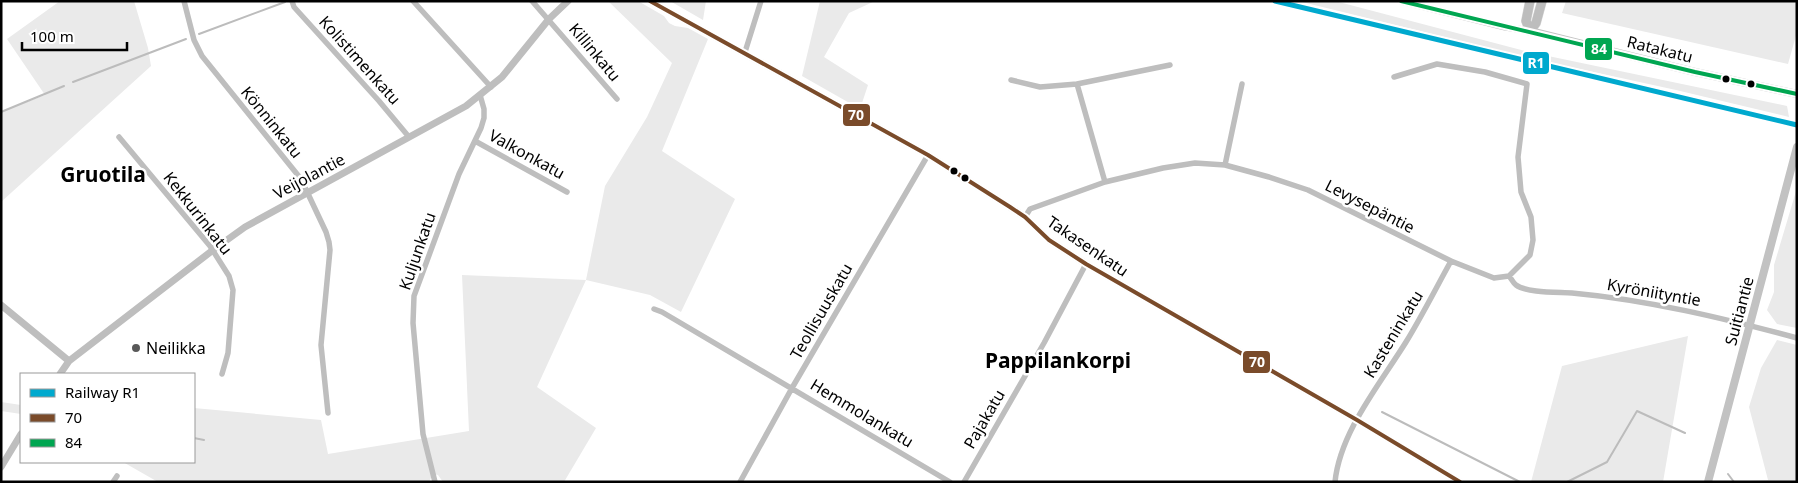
<svg xmlns="http://www.w3.org/2000/svg" width="1798" height="483" viewBox="0 0 1798 483" font-family="'Noto Sans',sans-serif">
  <style>
    .green { fill: #eaeaea }
    .lines { fill: none; stroke-linecap: round; stroke-linejoin: round }
    .stream { stroke: #bcbcbc; stroke-width: 2 }
    .trunk-casing { stroke: #dbdbdb; stroke-width: 10 }
    .minor { stroke: #bebebe; stroke-width: 5.5 }
    .tertiary { stroke: #bebebe; stroke-width: 7 }
    .secondary { stroke: #c2c2c2; stroke-width: 8 }
    .trunk { stroke: #bdbdbd; stroke-width: 9 }
    .bus-1-casing { stroke: #fff; stroke-width: 8 }
    .bus-2-casing { stroke: #fff; stroke-width: 8 }
    .bus-1 { stroke: #7a4b2a; stroke-width: 4 }
    .bus-2 { stroke: #00a651; stroke-width: 4 }
    .rail-1-casing { stroke: #fff; stroke-width: 9 }
    .rail-1 { stroke: #00a9ce; stroke-width: 5 }
    .bus-dot { fill: #000; stroke: #fff; stroke-width: 2 }
    .poi-dot { fill: #595959; stroke: #fff; stroke-width: 2 }
    .labels { text-anchor: middle; dominant-baseline: central; stroke-width: 5; stroke-linejoin: round; paint-order: stroke }
    .street-label { font-size: 16px; fill: #000; stroke: #fff }
    .poi-label { font-size: 16px; fill: #000; stroke: #fff; text-anchor: start }
    .district-label { font-size: 21px; font-weight: bold; fill: #000; stroke: #fff }
    .line-badge { stroke: #fff; stroke-width: 2 }
    .badge-label { font-size: 14px; text-anchor: middle; font-weight: bold; fill: #fff }
  </style>
  <rect width="100%" height="100%" fill="#fff"/>
  <path class="green" d="M 60,1 L 134,1 L 148,48 L 151,66 L 1,202 L 1,112 L 45,95 L 7,39 Z
    M 608,1 L 638,1 L 664,16 L 669,23 L 675,26 L 688,28 L 708,39 L 662,151 L 735,199 L 681,312 L 650,295 L 586,280 L 537,387 L 596,428 L 564,482 L 443,482 L 438,475 L 433,474 L 429,482 L 158,482 L 123,462 L 194,462 L 194,408 L 321,420 L 328,454 L 469,431 L 462,275 L 586,280 L 605,186 L 647,117 L 672,63 Z
    M 670,1 L 706,1 L 703,20 Z
    M 820,1 L 875,1 L 849,13 L 824,57 L 868,85 L 860,109 L 802,76 Z
    M 1298,1 L 1335,1 L 1529,52 L 1787,106 L 1789,117 L 1676,90 L 1534,59 Z
    M 1566,1 L 1797,1 L 1797,32 L 1788,64 L 1562,13 Z
    M 1797,188 L 1797,328 L 1777,324 L 1767,310 L 1774,292 L 1774,265 Z
    M 1688,336 L 1663,482 L 1531,482 L 1562,366 Z
    M 1777,340 L 1797,345 L 1797,482 L 1732,482 L 1768,480 L 1749,407 L 1761,368 Z
    M 1,402 L 21,405 L 21,414 L 1,411 Z"/>
  <g class="lines">
    <path class="stream" d="M 199,34 L 285,2
      M 73,82 L 186,39
      M 1,112 L 64,86
      M 1382,412 L 1520,482
      M 194,438 L 204,440
      M 1728,474 L 1734,482
      M 1567,482 L 1607,462 L 1637,411 L 1685,433"/>
    <defs>
      <path id="trunk" d="M 1530,1 L 1526,21 L 1530,31
        M 1530,31 L 1536,23 L 1542,1"/>
    </defs>
    <use href="#trunk" class="trunk-casing"/>
    <path class="minor" d="M 184,1 L 194,40 L 202,56 L 301,179 L 326,232 L 329,242 L 330,250 L 321,345 L 328,413
      M 292,1 L 294,7 L 379,101 L 409,137
      M 413,1 L 491,87
      M 532,1 L 617,99
      M 745,52 L 761,1
      M 1011,80 L 1040,87 L 1077,84 L 1105,182
      M 1077,84 L 1170,65
      M 119,137 L 210,246 L 229,276 L 233,290 L 228,353 L 222,374
      M 475,141 L 567,192
      M 1225,165 L 1242,84
      M 1025,217 L 1030,209 L 1105,182 L 1163,168 L 1195,163 L 1225,165 L 1269,177 L 1308,190 L 1451,261 L 1494,278 L 1509,276 L 1530,255 L 1533,240 L 1531,217 L 1521,192 L 1518,157 L 1527,84 L 1485,72 L 1437,64 L 1394,77
      M 1509,276 C 1511,278 1513,283 1516,285 C 1527,293 1558,292 1572,293 C 1648,300 1723,318 1797,338
      M 654,309 L 662,312 L 950,482
      M 113,482 L 117,476
      M 435,482 L 423,434 L 413,323 L 414,296 L 459,174 L 481,128 L 484,118 L 484,109 L 480,95
      M 740,482 L 792,388 L 928,155
      M 964,482 L 1044,343 L 1086,264
      M 1335,482 C 1340,432 1380,384 1406,342 C 1422,316 1436,288 1451,261"/>
    <path class="tertiary" d="M 650,1 L 928,155 L 1010,207 L 1025,217 L 1049,240 L 1086,264 L 1357,420 L 1460,482
      M 1401,1 L 1505,27 L 1530,31
      M 1,305 L 69,361
      M 60,374 L 69,361 L 213,250 L 245,227 L 466,106 L 502,77 L 549,19 L 568,1
      M 1,467 L 21,434"/>
    <path class="secondary" d="M 1530,31 L 1695,72 L 1797,94
      M 1708,482 L 1797,147"/>
    <use href="#trunk" class="trunk"/>
    <defs>
      <path id="bus-1" d="M 650,1 L 928,155 L 1010,207 L 1025,217 L 1049,240 L 1086,264 L 1357,420 L 1460,482"/>
      <path id="bus-2" d="M 1401,1 L 1695,72 L 1797,94"/>
    </defs>
    <use href="#bus-1" class="bus-1-casing"/>
    <use href="#bus-2" class="bus-2-casing"/>
    <use href="#bus-1" class="bus-1"/>
    <use href="#bus-2" class="bus-2"/>
    <defs>
      <path id="rail-1" d="M 1275,1 L 1797,125"/>
    </defs>
    <use href="#rail-1" class="rail-1-casing"/>
    <use href="#rail-1" class="rail-1"/>
  </g>
  <g class="bus-dot">
    <circle cx="1726" cy="79" r="4.5"/>
    <circle cx="1751" cy="84" r="4.5"/>
    <circle cx="954" cy="171" r="4.5"/>
    <circle cx="965" cy="178" r="4.5"/>
  </g>
  <circle class="poi-dot" cx="136" cy="348" r="5"/>
  <g class="labels">
    <g class="street-label">
      <text transform="translate(1660 49) rotate(14)">Ratakatu</text>
      <text transform="translate(595 52) rotate(50)">Killinkatu</text>
      <text transform="translate(360 60) rotate(48)">Kolistimenkatu</text>
      <text transform="translate(272 122) rotate(51)">Könninkatu</text>
      <text transform="translate(527 154) rotate(29)">Valkonkatu</text>
      <text transform="translate(309 176) rotate(-28)">Veijolantie</text>
      <text transform="translate(1370 206) rotate(27)">Levysepäntie</text>
      <text transform="translate(198 213) rotate(52)">Kekkurinkatu</text>
      <text transform="translate(1088 246) rotate(34)">Takasenkatu</text>
      <text transform="translate(417 251) rotate(-71)">Kuljunkatu</text>
      <text transform="translate(1654 292) rotate(10)">Kyröniityntie</text>
      <text transform="translate(821 311) rotate(-60)">Teollisuuskatu</text>
      <text transform="translate(1739 311) rotate(-75)">Suitiantie</text>
      <text transform="translate(1393 334) rotate(-59)">Kasteninkatu</text>
      <text transform="translate(862 413) rotate(31)">Hemmolankatu</text>
      <text transform="translate(984 419) rotate(-60)">Pajakatu</text>
    </g>
    <g class="poi-label">
      <text x="146" y="348">Neilikka</text>
    </g>
    <g class="district-label">
      <text x="103" y="174">Gruotila</text>
      <text x="1058" y="360">Pappilankorpi</text>
    </g>
  </g>
  <g class="line-badge">
    <rect x="1584" y="37" width="29" height="24" rx="5" fill="#00a651"/>
    <rect x="1522" y="51" width="28" height="24" rx="5" fill="#00a9ce"/>
    <rect x="842" y="103" width="29" height="24" rx="5" fill="#7a4b2a"/>
    <rect x="1242" y="350" width="29" height="24" rx="5" fill="#7a4b2a"/>
  </g>
  <g class="badge-label">
    <text x="1599" y="54">84</text>
    <text x="1536" y="68">R1</text>
    <text x="856" y="120">70</text>
    <text x="1257" y="367">70</text>
  </g>
  <rect width="1798" height="483" fill="none" stroke="#000000" stroke-width="5"/>
  <rect x="20" y="373" width="175" height="90" fill="#ffffff" stroke="#999999"/>
  <rect x="30" y="389" width="25" height="8" fill="#00a9ce" stroke="#999999"/>
  <text x="65" y="398" font-size="15" fill="#000000">Railway R1</text>
  <rect x="30" y="414" width="25" height="8" fill="#7a4b2a" stroke="#999999"/>
  <text x="65" y="423" font-size="15" fill="#000000">70</text>
  <rect x="30" y="439" width="25" height="8" fill="#00a651" stroke="#999999"/>
  <text x="65" y="448" font-size="15" fill="#000000">84</text>
  <path d="M22 42v8h105v-8" fill="none" stroke="#000000" stroke-width="2.5"/>
  <text x="30" y="42" font-size="15" fill="#000000" stroke="#ffffff" stroke-width="4" paint-order="stroke">100 m</text>
</svg>
